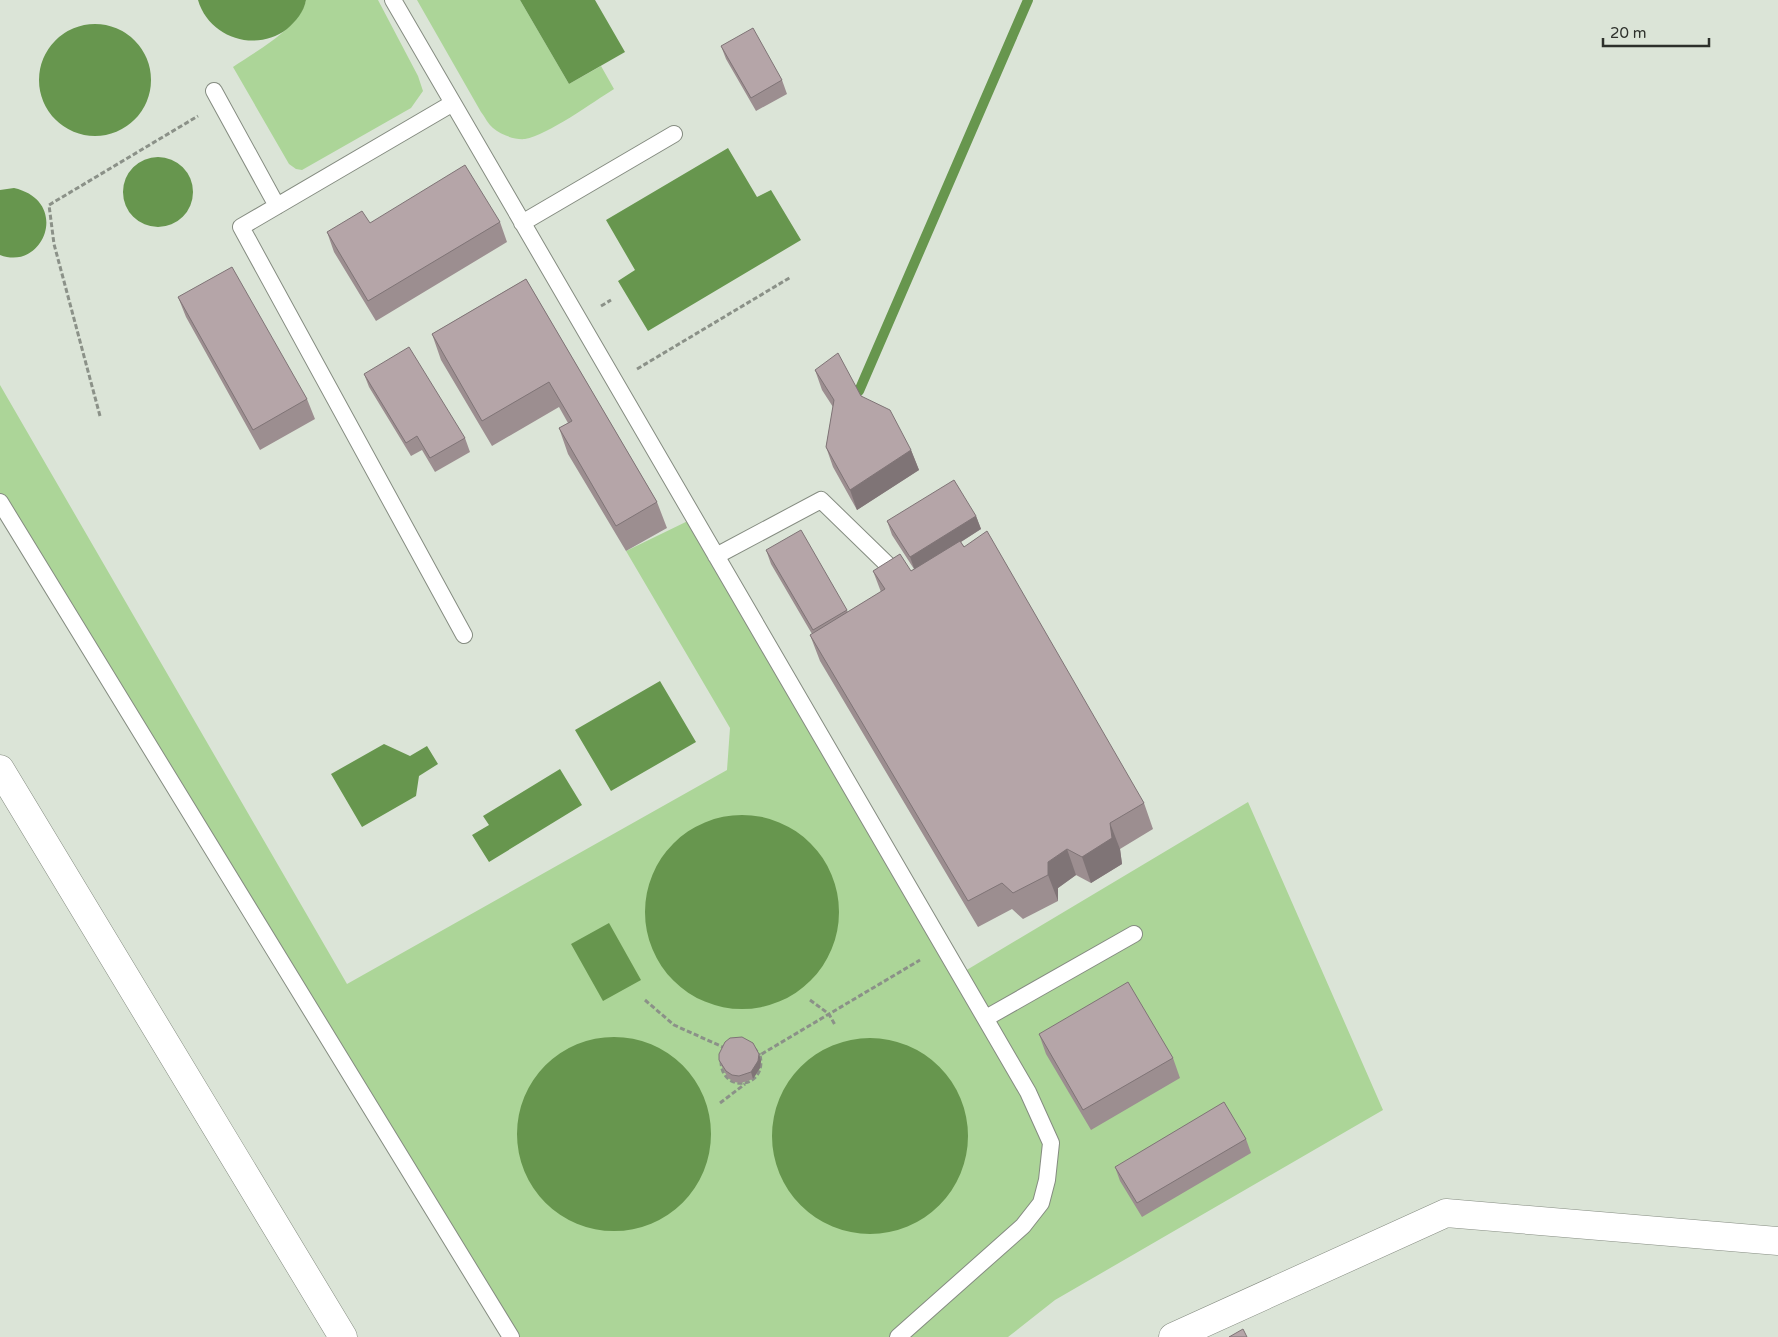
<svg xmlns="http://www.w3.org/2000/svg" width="1778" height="1337" viewBox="0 0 1778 1337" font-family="'Varela Round',sans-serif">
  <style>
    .green { fill: #acd598 }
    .water { fill: #67964e }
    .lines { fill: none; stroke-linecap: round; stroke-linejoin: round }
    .stream { stroke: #67964e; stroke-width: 10 }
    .service-casing { stroke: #858c81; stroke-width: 18 }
    .minor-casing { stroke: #858c81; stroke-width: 29 }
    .path { stroke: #8b9188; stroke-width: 3; stroke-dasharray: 5 2.5; stroke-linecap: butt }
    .service { stroke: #fff; stroke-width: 16 }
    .minor { stroke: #fff; stroke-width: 28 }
    .wall { fill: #9c8e90 }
    .shaded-wall { fill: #7f7476 }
    .building { fill: #b5a5a8; stroke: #7f7476 }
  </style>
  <rect width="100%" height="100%" fill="#dbe4d7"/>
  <path class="green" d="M 306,0 L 378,0 L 418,76 L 423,91 L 411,108 L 302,170 L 296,169 L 289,164 L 233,67 C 256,51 300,28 306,0 Z
    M 417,0 L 520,0 L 569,84 L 601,66 L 614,89 C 593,102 548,135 525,139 C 515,140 501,135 493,128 C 488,124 485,117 481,112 Z
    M 0,385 L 347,984 L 727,770 L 730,728 L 626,551 L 694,518 L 960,974 L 1248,802 L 1383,1110 L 1055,1300 L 1008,1337 L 512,1337 L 0,499 Z"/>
  <path class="water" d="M 198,0 L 306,0 C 304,12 296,21 287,29 C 256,53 209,38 198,0 Z
    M 520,0 L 595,0 L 625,52 L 569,84 Z
    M39 80a56 56 0 1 1 112 0a56 56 0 1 1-112 0Z
    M 728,148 L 757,197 L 771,190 L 801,240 L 648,331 L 618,281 L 635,270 L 606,220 Z
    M123 192a35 35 0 1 1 70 0a35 35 0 1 1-70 0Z
    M 14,188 C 71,201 44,272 0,255 L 0,190 Z
    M 660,681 L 696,742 L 611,791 L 575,730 Z
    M 384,744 L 410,756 L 427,746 L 438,764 L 419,776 L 416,796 L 362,827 L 331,774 Z
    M 560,769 L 582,805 L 489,862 L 472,835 L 489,825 L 483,816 Z
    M645 912a97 97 0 1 1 194 0a97 97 0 1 1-194 0Z
    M 609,923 L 641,980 L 603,1001 L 571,944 Z
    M517 1134a97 97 0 1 1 194 0a97 97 0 1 1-194 0Z
    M772 1136a98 98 0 1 1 196 0a98 98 0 1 1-196 0Z"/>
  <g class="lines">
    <path class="stream" d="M 859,391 L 1028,0"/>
    <defs>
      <path id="service" d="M 393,0 L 1028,1092 L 1051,1143 L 1047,1180 L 1041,1203 L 1023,1226 L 898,1337
        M 214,91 L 277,206
        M 453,103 L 241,227 L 464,635
        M 522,223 L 674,134
        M 0,502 L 511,1337
        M 716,556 L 821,500 L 892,569
        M 986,1018 L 1134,934"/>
      <path id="minor" d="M 0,769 L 343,1337
        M 1173,1337 L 1446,1213 L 1778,1241"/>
    </defs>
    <use href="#service" class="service-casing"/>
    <use href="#minor" class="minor-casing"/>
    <path class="path" d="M 601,306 L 611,300
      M 637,369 L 791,277
      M 100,416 L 54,244 L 49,205 L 198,116
      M 645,1000 L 674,1025 L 725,1048
      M 810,1000 L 829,1014 L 835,1025
      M 754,1048 L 760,1055
      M 721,1061 C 721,1094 768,1089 760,1055 L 920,960
      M 720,1103 L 745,1084"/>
    <use href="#service" class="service"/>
    <use href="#minor" class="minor"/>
  </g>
  <path class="wall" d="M 721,46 L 782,80 L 787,94 L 756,111 L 726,59 Z
    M 500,222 L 507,242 L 376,321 L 334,252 L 327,232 L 370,223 Z
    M 526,279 L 657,502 L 667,528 L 626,551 L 568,454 L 559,428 L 568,423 L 559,407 L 492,446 L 441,360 L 432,334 Z
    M 178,297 L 307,399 L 315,419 L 260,450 L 186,317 Z
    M 815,370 L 861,396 L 911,450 L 919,470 L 857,510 L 833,467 L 826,447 L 833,407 L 822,390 Z
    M 364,374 L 465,438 L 470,452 L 435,472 L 422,450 L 411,456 L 369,387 Z
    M 976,516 L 981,529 L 961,542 L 1144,803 L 1153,829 L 1120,849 L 1122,864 L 1091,883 L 1076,875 L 1058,888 L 1058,901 L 1023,919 L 1012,909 L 978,927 L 820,661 L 810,635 L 812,634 L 771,564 L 766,550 L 847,610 L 848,612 L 881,592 L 873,571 L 911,571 L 914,569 L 892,535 L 887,521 Z
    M 1039,1034 L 1173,1058 L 1180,1078 L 1091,1130 L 1046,1054 Z
    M 719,1060 L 761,1061 L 760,1068 L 753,1079 L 741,1083 L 734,1082 L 728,1078 L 722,1067 Z
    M 1246,1139 L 1251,1153 L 1142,1217 L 1120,1181 L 1115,1167 Z"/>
  <path class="shaded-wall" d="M 911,450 L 919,470 L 857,510 L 850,490 Z
    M 976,516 L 981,529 L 915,571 L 910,557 Z
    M 1110,823 L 1120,849 L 1122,864 L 1091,883 L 1082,857 Z
    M 1067,849 L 1076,875 L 1058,888 L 1058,901 L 1048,875 L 1048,862 Z
    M 759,1054 L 761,1061 L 760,1068 L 753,1079 L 751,1072 Z"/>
  <path class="building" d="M 753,28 L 782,80 L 751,98 L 721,46 Z
    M 465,165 L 500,222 L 368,301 L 327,232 L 362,211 L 370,223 Z
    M 232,267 L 307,399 L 253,430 L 178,297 Z
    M 526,279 L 657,502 L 616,526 L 559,428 L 572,421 L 549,382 L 482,421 L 432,334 Z
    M 409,347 L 465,438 L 430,458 L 417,436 L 406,443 L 364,374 Z
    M 838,353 L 861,396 L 890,410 L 911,450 L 850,490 L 826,447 L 834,400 L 815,370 Z
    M 954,480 L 976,516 L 910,557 L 887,521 Z
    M 801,530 L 847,610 L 813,630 L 766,550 Z
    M 987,531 L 1144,803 L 1110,823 L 1112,838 L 1082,857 L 1067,849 L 1048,862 L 1048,875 L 1013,893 L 1002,883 L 968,901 L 810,635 L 885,589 L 873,571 L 900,554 L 911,571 L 960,541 L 964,547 Z
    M 1128,982 L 1173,1058 L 1083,1110 L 1039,1034 Z
    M 742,1037 L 753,1043 L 759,1054 L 758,1061 L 751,1072 L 739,1076 L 732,1075 L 726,1071 L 719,1060 L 719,1054 L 725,1042 L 730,1038 Z
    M 1224,1102 L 1246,1139 L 1137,1203 L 1115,1167 Z
    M 1243,1329 L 1247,1337 L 1229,1337 Z"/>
  <path d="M1603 38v8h106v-8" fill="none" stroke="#2d302b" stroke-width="2.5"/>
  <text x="1610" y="38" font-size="15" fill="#2d302b" stroke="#dbe4d7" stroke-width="4" paint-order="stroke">20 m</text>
</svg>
